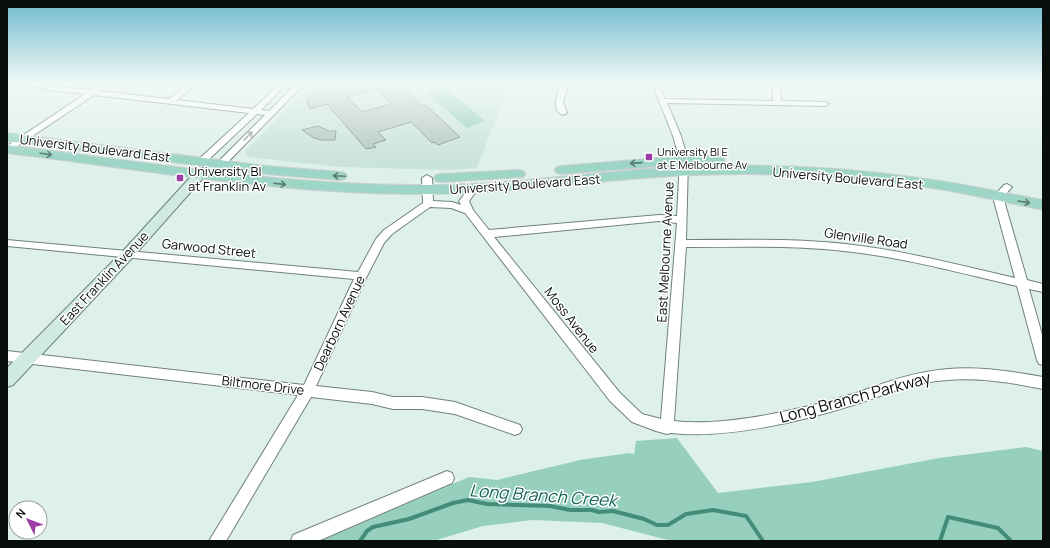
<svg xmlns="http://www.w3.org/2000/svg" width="1050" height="548" viewBox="0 0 1050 548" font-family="Manrope,sans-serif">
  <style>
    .built { fill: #cae4dc }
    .green { fill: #96cfbe }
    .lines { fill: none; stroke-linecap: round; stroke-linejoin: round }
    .stream { stroke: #428c78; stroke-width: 4 }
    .building { fill: #b6c7c2; stroke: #7f908a; fill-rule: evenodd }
    .street-casing { stroke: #71817b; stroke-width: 2 }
    .secondary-casing { stroke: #71817b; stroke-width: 2 }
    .primary-casing { stroke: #cecfce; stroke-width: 2 }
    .street { fill: #fff; fill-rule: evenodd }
    .secondary { fill: #ceeae2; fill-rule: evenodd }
    .primary { fill: #9dd5c6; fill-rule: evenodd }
    .oneway { stroke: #9c9f9e }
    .oneway2 { stroke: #5a7b72 }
    .poi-dot { fill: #9c3da5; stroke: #fff; stroke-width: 1.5 }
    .labels { text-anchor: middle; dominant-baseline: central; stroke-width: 3; stroke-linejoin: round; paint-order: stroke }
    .far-poi-label { font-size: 11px; fill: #080e0c; stroke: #fff; text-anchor: start }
    .street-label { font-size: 13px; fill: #080e0c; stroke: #fff }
    .poi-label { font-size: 13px; fill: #080e0c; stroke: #fff; text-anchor: start }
    .near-street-label { font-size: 16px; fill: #080e0c; stroke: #fff }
    .near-water-label { font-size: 17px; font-style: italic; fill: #136554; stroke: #fff }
  </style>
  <rect width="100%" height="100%" fill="#def0ea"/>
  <path class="built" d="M 312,83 L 510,83 L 477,168 L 450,170 L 340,167 L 248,157 L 245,151 Z"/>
  <path class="green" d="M 445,88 L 485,121 L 467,128 L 427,93 Z
    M 677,438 L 718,493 L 812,482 L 939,458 L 1026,447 L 1043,451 L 1043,541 L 672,541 L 602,523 L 532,520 L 483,526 L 433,541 L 319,541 L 469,477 L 497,480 L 580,460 L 629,453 L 634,454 L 636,441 Z"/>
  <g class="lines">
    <path class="stream" d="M 360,541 L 367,531 L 373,527 L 409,519 L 453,503 L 468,500 L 487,504 L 550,506 L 570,510 L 592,510 L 599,512 L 613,511 L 644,519 L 657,525 L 668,525 L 686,514 L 713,510 L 746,516 L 763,541
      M 940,541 L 948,517 L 998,528 L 1011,541"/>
  </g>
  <path class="building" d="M 346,83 L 421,83 L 421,85 L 404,90 L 422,106 L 426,105 L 460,137 L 438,145 L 434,142 L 432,143 L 411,122 L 378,132 L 386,140 L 373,144 L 376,147 L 366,149 L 327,104 L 310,109 L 307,102 L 308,98 L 316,92 ZM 376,89 L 391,104 L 362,112 L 347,97 Z
    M 318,126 L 329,131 L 336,131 L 335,140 L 322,140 L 314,138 L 302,130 Z"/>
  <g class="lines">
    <defs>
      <path id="street" d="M 27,83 L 38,83 L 49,86 L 91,90 L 102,83 L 110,83 L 99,91 L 169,99 L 190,83 L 197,83 L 177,100 L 253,109 L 281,83 L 288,83 L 261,110 L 269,111 L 297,83 L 305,83 L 224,166 L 218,166 L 217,164 L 218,162 L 265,115 L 257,114 L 205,163 L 202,164 L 198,161 L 199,159 L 249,113 L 94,95 L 7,153 L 7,146 L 85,94 L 49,90 L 27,85 Z
        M 562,83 L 569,83 L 563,102 L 567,113 L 563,115 C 550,111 558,92 562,83 Z
        M 652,83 L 658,83 L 665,99 L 773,101 L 773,83 L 780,83 L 781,101 L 825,102 L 829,104 L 825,106 L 667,103 L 681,136 L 688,160 L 686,240 C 739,240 792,238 845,244 C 902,250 958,265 1015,278 L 993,197 L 1004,185 L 1007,184 L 1012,187 L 1003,197 L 1027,280 L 1043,284 L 1043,292 L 1029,289 L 1043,338 L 1043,365 L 1039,364 L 1037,360 L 1017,286 C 960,273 902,257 844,251 C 792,245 738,247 686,247 L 674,421 C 725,427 804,409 853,394 C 877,386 901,376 926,372 C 965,364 1004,370 1043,377 L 1043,389 C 1004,381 965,375 925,383 C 901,387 877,398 853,405 C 800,422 726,439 671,433 L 667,434 L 656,431 L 632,422 L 610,401 L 465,213 L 451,208 L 430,207 L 392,234 L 384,243 L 367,276 L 316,386 L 372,392 L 393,397 L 422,397 L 455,402 L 520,425 L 522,429 L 520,433 L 515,435 L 455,414 L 422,409 L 393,409 L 372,404 L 311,397 L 226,541 L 209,541 L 298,395 L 7,361 L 7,351 L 304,385 L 354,279 L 7,246 L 7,240 L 358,272 L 376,239 L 384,230 L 423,203 L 422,178 L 427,175 L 432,178 L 433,201 L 452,202 L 461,205 L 459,201 L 470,187 L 476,187 L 478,189 L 469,201 L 473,210 L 489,230 L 659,215 L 677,216 L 680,160 L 673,136 ZM 659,221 L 677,223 L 661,419 L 642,414 L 620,393 L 494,237 Z
        M 447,471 L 452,473 L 454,478 L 452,483 L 318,541 L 291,541 L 293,535 Z"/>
      <path id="secondary" d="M 221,160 L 225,161 L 227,164 L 225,167 L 204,177 L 133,257 L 13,385 L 7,387 L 7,368 L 123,251 L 196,171 Z"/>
      <path id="primary" d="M 7,133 L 266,166 L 340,172 L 345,173 L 347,176 L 345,179 L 340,180 L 266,174 L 7,141 Z
        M 7,145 C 144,162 280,185 418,185 C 511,186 602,170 695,166 C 769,164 845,167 919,178 C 961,183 1002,193 1043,200 L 1043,210 C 1010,203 978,196 945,190 C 863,176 778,172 695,175 C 602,178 511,195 418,194 C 280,194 144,170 7,153 Z
        M 684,156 L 718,156 L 723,157 L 725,160 L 723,163 L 718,164 L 684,164 L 562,174 L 557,173 L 555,170 L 557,167 L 562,166 Z
        M 518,170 L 523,171 L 525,174 L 523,177 L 441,182 L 436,181 L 434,178 L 436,175 L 441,174 Z"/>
    </defs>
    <use href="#street" class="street-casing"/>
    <use href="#secondary" class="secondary-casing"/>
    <use href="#primary" class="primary-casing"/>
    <use href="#street" class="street"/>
    <use href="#secondary" class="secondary"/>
    <use href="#primary" class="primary"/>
  </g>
  <defs><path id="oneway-shaft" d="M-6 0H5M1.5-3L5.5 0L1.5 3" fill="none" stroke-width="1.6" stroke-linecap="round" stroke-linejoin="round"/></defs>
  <use class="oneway" href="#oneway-shaft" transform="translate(248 136) rotate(-45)"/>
  <g class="oneway2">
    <use href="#oneway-shaft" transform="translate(46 154) rotate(8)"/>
    <use href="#oneway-shaft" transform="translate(636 163) rotate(176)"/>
    <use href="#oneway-shaft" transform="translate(339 176) rotate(-177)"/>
    <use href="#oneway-shaft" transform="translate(280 184) rotate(7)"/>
    <use href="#oneway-shaft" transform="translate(1024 202) rotate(10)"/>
  </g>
  <linearGradient id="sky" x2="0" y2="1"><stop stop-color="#6fbace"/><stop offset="0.52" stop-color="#f0f8f6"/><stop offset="1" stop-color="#f0f8f6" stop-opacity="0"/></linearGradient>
  <rect width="1050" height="159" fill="url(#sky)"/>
  <g class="poi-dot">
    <rect x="645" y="153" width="8" height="8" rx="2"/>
    <rect x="176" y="174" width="8" height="8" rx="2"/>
  </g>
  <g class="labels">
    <g class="far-poi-label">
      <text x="657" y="151">University Bl E<tspan x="657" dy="13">at E Melbourne Av</tspan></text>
    </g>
    <g class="street-label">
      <text transform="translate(95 148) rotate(7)">University Boulevard East</text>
      <text transform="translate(848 178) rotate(5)">University Boulevard East</text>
      <text transform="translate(525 184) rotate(-4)">University Boulevard East</text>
      <text transform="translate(866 238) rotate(8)">Glenville Road</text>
      <text transform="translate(209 248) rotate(6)">Garwood Street</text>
      <text transform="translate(665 252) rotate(-87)">East Melbourne Avenue</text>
      <text transform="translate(104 278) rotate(-47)">East Franklin Avenue</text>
      <text transform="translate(572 320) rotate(52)">Moss Avenue</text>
      <text transform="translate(339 323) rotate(-65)">Dearborn Avenue</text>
      <text transform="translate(263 385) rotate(7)">Biltmore Drive</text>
    </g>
    <g class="poi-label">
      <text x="188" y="171">University Bl<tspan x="188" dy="15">at Franklin Av</tspan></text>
    </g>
    <g class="near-street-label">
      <text transform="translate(855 397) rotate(-15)">Long Branch Parkway</text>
    </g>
    <g class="near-water-label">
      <text transform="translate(543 495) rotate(4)">Long Branch Creek</text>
    </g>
  </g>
  <rect width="1050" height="548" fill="none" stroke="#080e0c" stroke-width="16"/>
  <g transform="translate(28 520) rotate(312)"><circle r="19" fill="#ffffff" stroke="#9c9f9e"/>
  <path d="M0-3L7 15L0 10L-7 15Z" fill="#9c3da5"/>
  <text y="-6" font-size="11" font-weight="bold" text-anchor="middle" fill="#080e0c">N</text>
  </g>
</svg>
